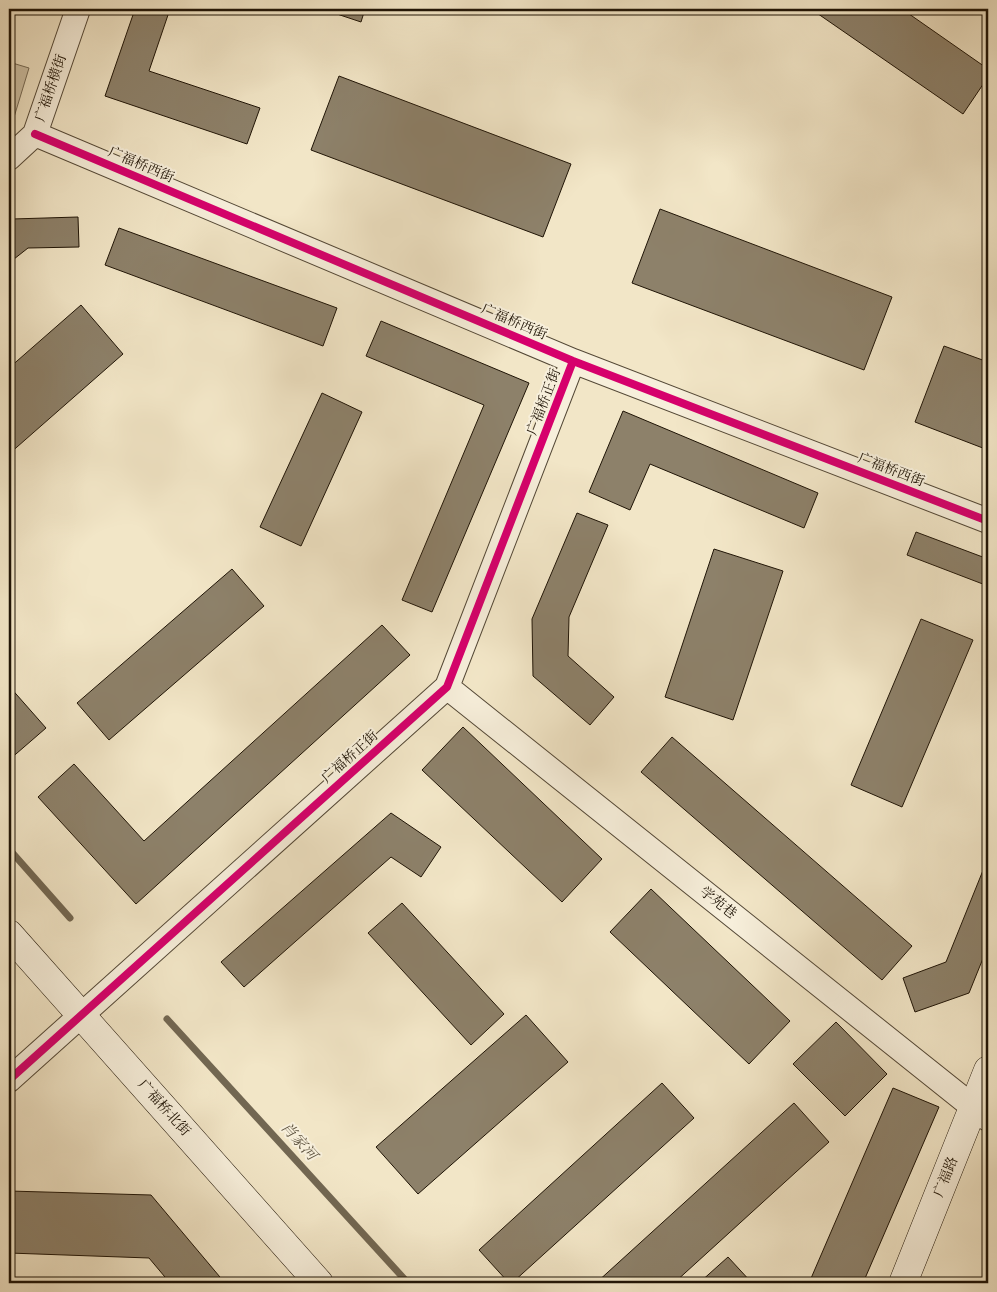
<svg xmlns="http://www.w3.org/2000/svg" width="997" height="1292" viewBox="0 0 997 1292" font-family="'Old Standard TT','Noto Serif SC',serif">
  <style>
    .green { fill: #cec2a6; stroke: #766b56 }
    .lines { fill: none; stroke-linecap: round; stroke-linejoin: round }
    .stream { stroke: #726752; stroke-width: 7 }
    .building { fill: #8d816a; stroke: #1f1406 }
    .street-casing { stroke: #544836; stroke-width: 26 }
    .secondary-casing { stroke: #1f1406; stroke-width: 29 }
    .street { stroke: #f7efdb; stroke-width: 24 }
    .secondary { stroke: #f7efdb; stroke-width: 28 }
    .cycleway-casing { stroke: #f7efdb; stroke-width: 11 }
    .cycleway { stroke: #d6006c; stroke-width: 8 }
    .labels { text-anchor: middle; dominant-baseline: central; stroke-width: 4; stroke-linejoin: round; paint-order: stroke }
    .street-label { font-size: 14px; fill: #1f1406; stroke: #f7efdb }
    .water-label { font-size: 15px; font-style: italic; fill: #5e533f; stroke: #f7efdb }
  </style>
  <rect width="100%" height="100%" fill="#f2e6c7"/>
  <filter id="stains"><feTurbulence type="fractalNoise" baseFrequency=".004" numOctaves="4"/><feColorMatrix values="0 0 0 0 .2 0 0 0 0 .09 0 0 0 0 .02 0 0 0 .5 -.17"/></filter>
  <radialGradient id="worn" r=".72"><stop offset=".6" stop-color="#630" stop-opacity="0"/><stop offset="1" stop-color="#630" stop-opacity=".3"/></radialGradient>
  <path class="green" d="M 9,62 L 29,68 L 11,127 L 9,128 Z"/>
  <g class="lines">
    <path class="stream" d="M 9,849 L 70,918
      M 167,1019 L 408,1283"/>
  </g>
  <path class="building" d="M 135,9 L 170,9 L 149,71 L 260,108 L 247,144 L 105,96 Z
    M 322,9 L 365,9 L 361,22 Z
    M 811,9 L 902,9 L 988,69 L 988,77 L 963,114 Z
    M 339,76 L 571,164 L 543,237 L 311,150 Z
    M 660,209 L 892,297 L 864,370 L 632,283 Z
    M 78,217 L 79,247 L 28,248 L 9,263 L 9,221 L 12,219 Z
    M 119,228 L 337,308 L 323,346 L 105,265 Z
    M 81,305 L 123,354 L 9,454 L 9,368 Z
    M 381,321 L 529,383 L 432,612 L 402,600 L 484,405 L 366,356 Z
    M 944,346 L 988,362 L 988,450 L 915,422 Z
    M 322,393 L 362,412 L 301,546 L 260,527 Z
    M 623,411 L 818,493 L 804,528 L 650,464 L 630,510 L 589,492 Z
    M 577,513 L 608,525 L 569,617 L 568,656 L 614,697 L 590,725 L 533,676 L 532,619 Z
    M 916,532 L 988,559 L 988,586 L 907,555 Z
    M 714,549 L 783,571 L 733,720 L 665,697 Z
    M 232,569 L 264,606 L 109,740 L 77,703 Z
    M 921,619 L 973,640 L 902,807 L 851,785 Z
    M 382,625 L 410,655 L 136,904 L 38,797 L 74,764 L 144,841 Z
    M 9,686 L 46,728 L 9,760 Z
    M 463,727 L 602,859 L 562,902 L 422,770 Z
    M 672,737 L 912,946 L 882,980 L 641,772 Z
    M 391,813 L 441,847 L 421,877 L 391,857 L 244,987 L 221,962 Z
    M 988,858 L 988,946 L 969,993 L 915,1012 L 903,978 L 946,962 Z
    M 651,889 L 790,1021 L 749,1064 L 610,932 Z
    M 402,903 L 504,1014 L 471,1045 L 368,933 Z
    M 526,1015 L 568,1062 L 418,1194 L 376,1147 Z
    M 836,1022 L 887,1074 L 845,1116 L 793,1064 Z
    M 662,1083 L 694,1118 L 512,1283 L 509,1283 L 479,1250 Z
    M 893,1088 L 939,1107 L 863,1283 L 809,1283 Z
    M 794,1103 L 829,1142 L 674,1283 L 596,1283 Z
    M 9,1191 L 151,1195 L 225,1283 L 170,1283 L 149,1258 L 9,1253 Z
    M 728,1257 L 752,1283 L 699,1283 Z"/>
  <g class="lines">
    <defs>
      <path id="street" d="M 35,134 L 573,361 L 988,521
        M 9,158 L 35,134 L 78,9
        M 447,687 L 988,1119
        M 9,1080 L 447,687 L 573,361"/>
      <path id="secondary" d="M 9,934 L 319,1283
        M 903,1283 L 988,1070"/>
    </defs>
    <use href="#street" class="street-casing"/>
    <use href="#secondary" class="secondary-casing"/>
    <use href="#street" class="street"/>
    <use href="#secondary" class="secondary"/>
    <defs>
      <path id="cycleway" d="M 35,134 L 573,361 L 988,521
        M 9,1080 L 447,687 L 573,361"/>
    </defs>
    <use href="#cycleway" class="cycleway-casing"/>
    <use href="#cycleway" class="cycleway"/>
  </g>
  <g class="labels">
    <g class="street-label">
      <text transform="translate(51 88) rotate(-71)">广福桥横街</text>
      <text transform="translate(141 165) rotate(23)">广福桥西街</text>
      <text transform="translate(514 322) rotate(23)">广福桥西街</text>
      <text transform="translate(544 402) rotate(-69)">广福桥正街</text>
      <text transform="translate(891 470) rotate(21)">广福桥西街</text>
      <text transform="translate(350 757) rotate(-42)">广福桥正街</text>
      <text transform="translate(718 903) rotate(38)">学苑巷</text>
      <text transform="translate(164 1108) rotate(48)">广福桥北街</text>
      <text transform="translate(946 1177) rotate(-68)">广福路</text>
    </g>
    <g class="water-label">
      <text transform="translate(298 1142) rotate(48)">肖家河</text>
    </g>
  </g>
  <rect width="997" height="1292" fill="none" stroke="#f2e6c7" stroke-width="30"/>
  <rect x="10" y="10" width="977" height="1272" fill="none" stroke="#1f1406" stroke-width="2.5"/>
  <rect x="15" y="15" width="967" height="1262" fill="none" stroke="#1f1406"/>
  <rect width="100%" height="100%" filter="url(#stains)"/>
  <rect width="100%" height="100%" fill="url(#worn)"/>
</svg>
